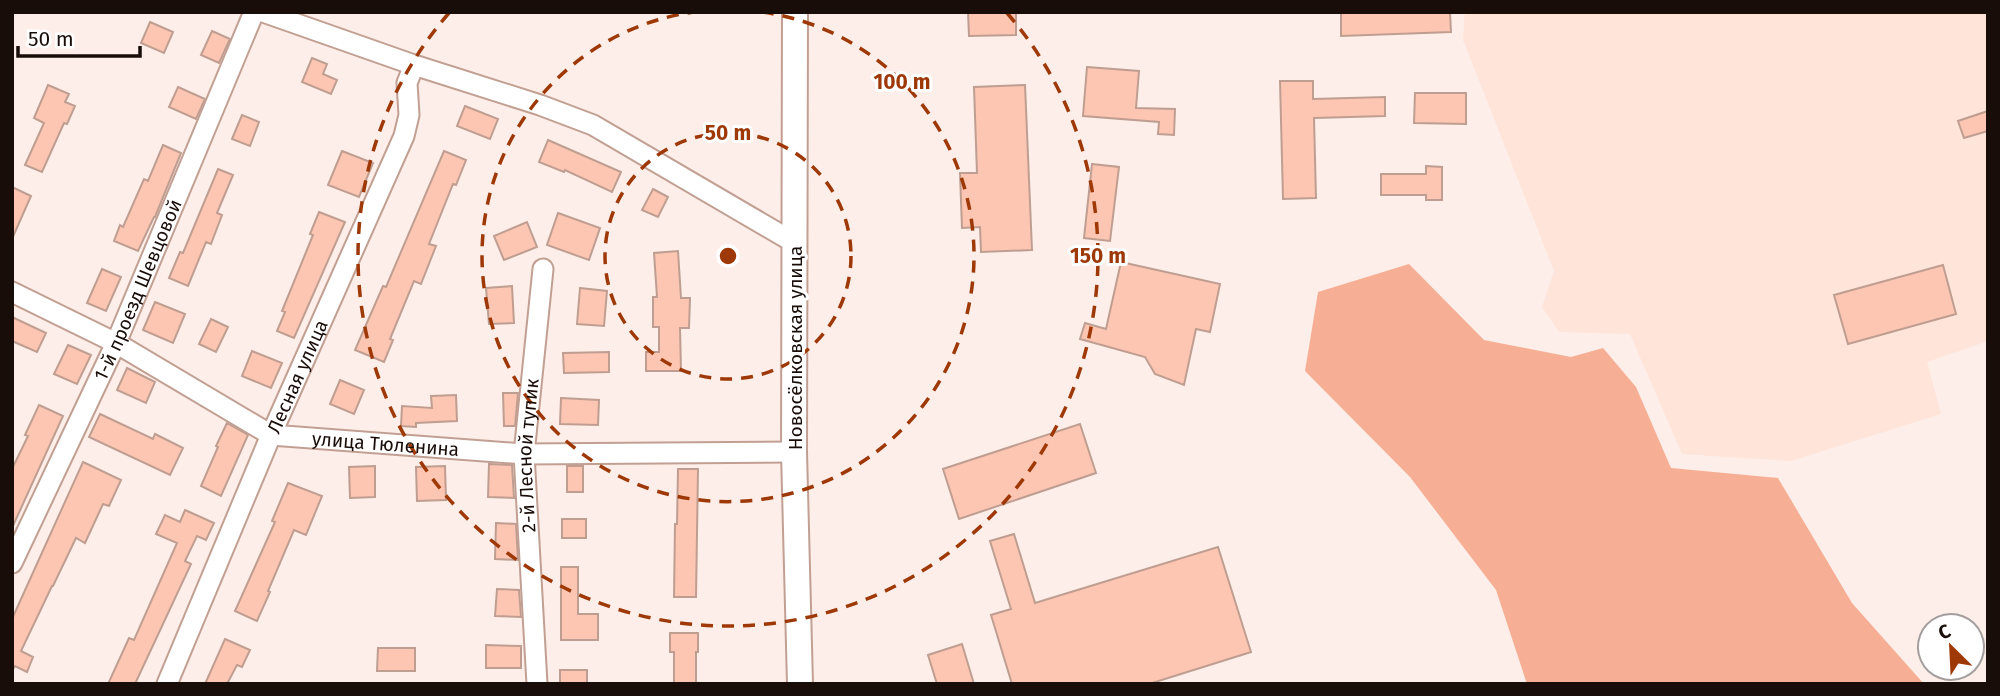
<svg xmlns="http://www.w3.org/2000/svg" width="2000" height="696" viewBox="0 0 2000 696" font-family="'Fira Sans',sans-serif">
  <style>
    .built { fill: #ffe4da }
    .green { fill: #f6af95 }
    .building { fill: #fdc6b2; stroke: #bf9e91; stroke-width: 2 }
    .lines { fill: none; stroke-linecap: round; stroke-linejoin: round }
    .minor-casing { stroke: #c1a093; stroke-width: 23 }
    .major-casing { stroke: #c1a093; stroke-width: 28 }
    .minor { stroke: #fff; stroke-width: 19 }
    .major { stroke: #fff; stroke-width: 24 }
    .ring { fill: none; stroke: #9e3907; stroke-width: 3.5; stroke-dasharray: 12 9 }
    .labels { text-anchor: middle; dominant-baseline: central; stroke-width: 6; stroke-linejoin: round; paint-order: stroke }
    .street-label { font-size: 19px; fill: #190d09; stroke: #fff }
    .centre { fill: #9e3907; stroke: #fff; stroke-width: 3.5 }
    .ring-label { font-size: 21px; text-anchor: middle; font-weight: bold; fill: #9e3907; stroke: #fff; stroke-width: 6; stroke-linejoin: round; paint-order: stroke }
  </style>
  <rect width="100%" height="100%" fill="#fdeee9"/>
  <path class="built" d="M 1465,12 L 1988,12 L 1988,341 L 1927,362 L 1941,414 L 1791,461 L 1682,454 L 1630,334 L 1559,332 L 1542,307 L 1554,271 L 1463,40 Z"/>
  <path class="green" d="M 1409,264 L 1484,340 L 1571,357 L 1603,348 L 1636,387 L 1671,468 L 1778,478 L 1852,603 L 1924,684 L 1527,684 L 1496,590 L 1410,477 L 1305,371 L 1318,292 Z"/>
  <path class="building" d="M 968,12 L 1016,12 L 1016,35 L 969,36 Z
    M 1341,12 L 1450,12 L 1451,32 L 1341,36 Z
    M 150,22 L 173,32 L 164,53 L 141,43 Z
    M 212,31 L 230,39 L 219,63 L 201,55 Z
    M 312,58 L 327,64 L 323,74 L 337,80 L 331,94 L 302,82 Z
    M 1087,67 L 1139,71 L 1136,108 L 1175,109 L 1174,135 L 1158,134 L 1159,122 L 1083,116 Z
    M 1280,81 L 1313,81 L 1313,99 L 1385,97 L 1385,116 L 1314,118 L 1316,198 L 1283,199 Z
    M 48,85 L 69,94 L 65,102 L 75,106 L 67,124 L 64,123 L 42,172 L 25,165 L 44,123 L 34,118 Z
    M 1025,85 L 1032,250 L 981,252 L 980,227 L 962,228 L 960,173 L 977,173 L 974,87 Z
    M 178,87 L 205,99 L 196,119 L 169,107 Z
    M 1415,93 L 1466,93 L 1466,124 L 1414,123 Z
    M 465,106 L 498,119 L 490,139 L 457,126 Z
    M 1988,111 L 1988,131 L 1964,138 L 1958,121 Z
    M 242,115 L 259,122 L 250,146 L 232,139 Z
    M 548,140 L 621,172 L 612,192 L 565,170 L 564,172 L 539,162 Z
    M 163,145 L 181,153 L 155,217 L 154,217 L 138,251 L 114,241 L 120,225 L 123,227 L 144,179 L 148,181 Z
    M 342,151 L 373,163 L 359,197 L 328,185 Z
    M 444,151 L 466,160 L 456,185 L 453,184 L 429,244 L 436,246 L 421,284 L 414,281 L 390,339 L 393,340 L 384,362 L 355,350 L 383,286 L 386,287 Z
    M 1092,164 L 1119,167 L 1110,241 L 1084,238 Z
    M 1426,166 L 1442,167 L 1442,200 L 1426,200 L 1426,195 L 1381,195 L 1381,174 L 1426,174 Z
    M 218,169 L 233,175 L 217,213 L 222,215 L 211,244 L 206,242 L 188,286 L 169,278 L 180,252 L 183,253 Z
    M 12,187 L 31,196 L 12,239 Z
    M 653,189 L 668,197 L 658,217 L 642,210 Z
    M 319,212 L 345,222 L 294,338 L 277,331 L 285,312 L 282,311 L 313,235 L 310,234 Z
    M 558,213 L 600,228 L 589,260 L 547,245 Z
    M 527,222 L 537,247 L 504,260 L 494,236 Z
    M 678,251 L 681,298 L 690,298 L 689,328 L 680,328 L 681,371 L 646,371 L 646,352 L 659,352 L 659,327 L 653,327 L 653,297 L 657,297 L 654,253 Z
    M 1121,262 L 1220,284 L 1210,332 L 1196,329 L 1184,385 L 1155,374 L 1145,357 L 1080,339 L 1085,323 L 1106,329 Z
    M 1943,265 L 1956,314 L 1848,344 L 1834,295 Z
    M 102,269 L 121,277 L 106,311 L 87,303 Z
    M 512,286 L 514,323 L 489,324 L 486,288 Z
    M 580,288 L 607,291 L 604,326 L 577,324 Z
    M 155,302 L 185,314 L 173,343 L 143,330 Z
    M 12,317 L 46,333 L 37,352 L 12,341 Z
    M 211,319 L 228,327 L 216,352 L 199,344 Z
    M 68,345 L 91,355 L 77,384 L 54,374 Z
    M 252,351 L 282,363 L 271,388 L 242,376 Z
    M 609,352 L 609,372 L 564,373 L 563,353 Z
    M 127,368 L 155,382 L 146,403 L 117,390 Z
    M 340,380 L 364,390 L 354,414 L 330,404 Z
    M 503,393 L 518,393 L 515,426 L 504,426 Z
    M 456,395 L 457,421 L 416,423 L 416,427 L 401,426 L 402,406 L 432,408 L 431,396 Z
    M 561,398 L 599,400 L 598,425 L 560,424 Z
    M 39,405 L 63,416 L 12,528 L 12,469 L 28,436 L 25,435 Z
    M 100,414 L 153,439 L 155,434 L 183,448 L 170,475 L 89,437 Z
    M 227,423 L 248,435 L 221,496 L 201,486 L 218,447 L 216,446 Z
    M 1080,424 L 1096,473 L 959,519 L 943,469 Z
    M 83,462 L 121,480 L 109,506 L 103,504 L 85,543 L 76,538 L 53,586 L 52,586 L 21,651 L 33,657 L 27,672 L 15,666 L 12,671 L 12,619 Z
    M 489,464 L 512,465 L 514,498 L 488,497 Z
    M 375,466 L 375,497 L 350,498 L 349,467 Z
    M 445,466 L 446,500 L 417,501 L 416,467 Z
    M 567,466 L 583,466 L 583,492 L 567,492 Z
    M 678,469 L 698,469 L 696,597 L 674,597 L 675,524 L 677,524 Z
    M 288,483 L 322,496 L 306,535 L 294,530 L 268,591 L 270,592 L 257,621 L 235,611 L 275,522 L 272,521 Z
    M 185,510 L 214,523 L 206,540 L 197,536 L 185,561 L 191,564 L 135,684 L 108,684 L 129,638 L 134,640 L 177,543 L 156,534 L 165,515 L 180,522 Z
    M 562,519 L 586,519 L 586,538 L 562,538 Z
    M 496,523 L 516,524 L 518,560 L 495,559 Z
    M 1014,534 L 1035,603 L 1218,547 L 1251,652 L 1149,684 L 1012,684 L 991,615 L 1011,609 L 990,541 Z
    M 561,567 L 578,567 L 578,614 L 598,614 L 598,640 L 561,640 Z
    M 497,589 L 519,590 L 521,617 L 495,616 Z
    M 670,633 L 698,633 L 698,652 L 696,652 L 696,684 L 674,684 L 674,652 L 670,652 Z
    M 225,639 L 250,650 L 242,667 L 237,665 L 227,684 L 205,684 Z
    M 962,644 L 974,684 L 937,684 L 928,655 Z
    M 486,645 L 521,646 L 521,668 L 486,668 Z
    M 378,648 L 415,648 L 415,671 L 377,671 Z
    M 560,670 L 587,670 L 587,684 L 560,684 Z"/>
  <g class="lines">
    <defs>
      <g id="minor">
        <path d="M 263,12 L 414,65 L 540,105 L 593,125 L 795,243"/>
        <path id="s1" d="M 12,292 L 116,343 L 271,435 L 524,454 L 794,452"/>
        <path id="s2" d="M 12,563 L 116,343 L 254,12"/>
        <path id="s3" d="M 167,684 L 271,435 L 404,136 L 409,115 L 407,83 L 414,65"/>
        <path id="s4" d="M 537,684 L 524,454 L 543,269"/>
      </g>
      <path id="major" d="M 795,12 L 794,452 L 800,684"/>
    </defs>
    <use href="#minor" class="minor-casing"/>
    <use href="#major" class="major-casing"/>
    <use href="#minor" class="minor"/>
    <use href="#major" class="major"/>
  </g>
  <g class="ring">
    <circle cx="728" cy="256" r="123"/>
    <path d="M762 12A246 246 0 1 1 694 12"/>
    <path d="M1007 13A370 370 0 1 1 449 13"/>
  </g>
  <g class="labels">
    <g class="street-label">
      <text stroke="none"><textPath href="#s2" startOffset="301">1-й проезд Шевцовой</textPath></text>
      <text transform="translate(795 348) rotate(-90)">Новосёлковская улица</text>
      <text stroke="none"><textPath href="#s3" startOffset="334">Лесная улица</textPath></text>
      <text stroke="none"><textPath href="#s1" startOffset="411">улица Тюленина</textPath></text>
      <text stroke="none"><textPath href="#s4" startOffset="229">2-й Лесной тупик</textPath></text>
    </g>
  </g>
  <circle cx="728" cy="256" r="10" class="centre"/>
  <g class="ring-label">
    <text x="902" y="89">100 m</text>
    <text x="728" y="140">50 m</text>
    <text x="1098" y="263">150 m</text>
  </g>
  <rect width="2000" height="696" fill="none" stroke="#190d09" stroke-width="28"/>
  <g transform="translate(1951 647) rotate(336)"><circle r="33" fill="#ffffff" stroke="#a39e9d" stroke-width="2"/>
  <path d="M0-5L12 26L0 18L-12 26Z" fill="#9e3907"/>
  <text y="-10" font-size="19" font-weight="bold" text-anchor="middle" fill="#190d09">С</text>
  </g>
  <path d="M18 46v10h122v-10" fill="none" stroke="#190d09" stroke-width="3.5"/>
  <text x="28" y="46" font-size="21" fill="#190d09" stroke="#ffffff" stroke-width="5" paint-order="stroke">50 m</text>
</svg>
